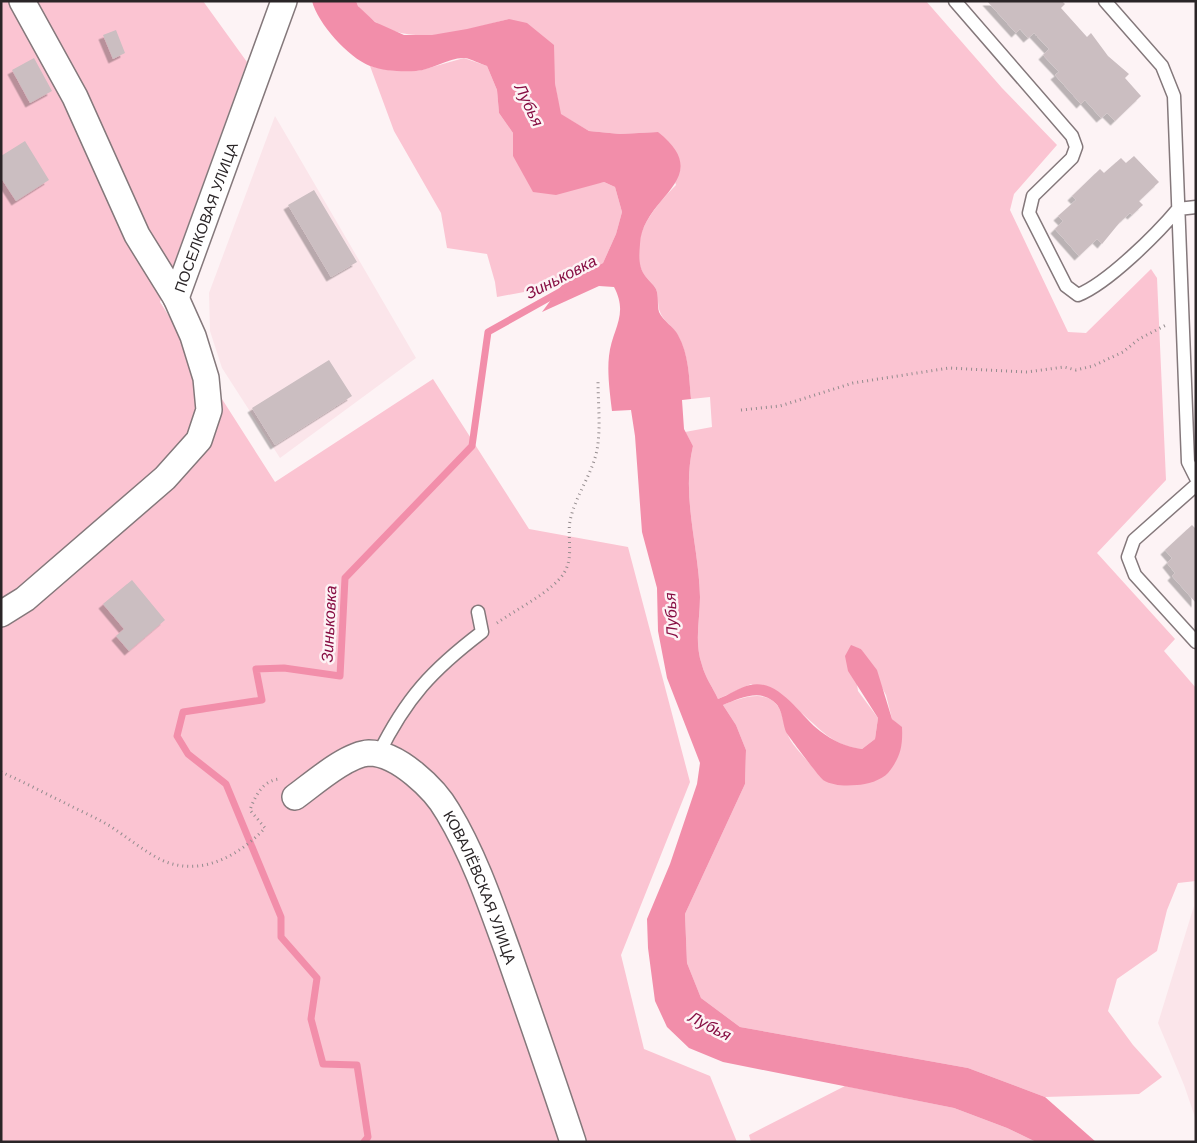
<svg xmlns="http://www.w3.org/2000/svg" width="1197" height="1143" viewBox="0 0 1197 1143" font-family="Arial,sans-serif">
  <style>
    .built { fill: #fbe5ea }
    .green { fill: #fbc4d2 }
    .water { fill: #f28eaa }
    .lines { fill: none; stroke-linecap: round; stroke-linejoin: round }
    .stream { stroke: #f28eaa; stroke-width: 7 }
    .building { fill: #cbbec1; filter: url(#shadow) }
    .service-casing { stroke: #84787b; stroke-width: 15 }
    .minor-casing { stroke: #84787b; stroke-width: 28 }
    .path { stroke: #948c8e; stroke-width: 3; stroke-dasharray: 1 4; stroke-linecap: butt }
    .service { stroke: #fff; stroke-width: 12 }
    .minor { stroke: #fff; stroke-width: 25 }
    .labels { text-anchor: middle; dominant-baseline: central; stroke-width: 5; stroke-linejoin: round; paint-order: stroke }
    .street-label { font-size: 15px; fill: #2a2527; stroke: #fdf3f5 }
    .water-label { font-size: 16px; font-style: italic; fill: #870e43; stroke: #fdf3f5 }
  </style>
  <defs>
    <filter id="shadow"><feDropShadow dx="-4.5" dy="4.5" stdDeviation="0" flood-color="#0004"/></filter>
  </defs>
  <rect width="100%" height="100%" fill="#fdf3f5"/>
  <path class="built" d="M 275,116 L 416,358 L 280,458 L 222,368 L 210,331 L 209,293 Z
    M 1193,880 L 1196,881 L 1196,1120 L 1184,1085 L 1158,1023 L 1194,906 Z"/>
  <path class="green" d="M 1,1 L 203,1 L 247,62 L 160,302 L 275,482 L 433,379 L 529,529 L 628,547 L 690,782 L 621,955 L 644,1049 L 710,1076 L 737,1142 L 1,1142 Z
    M 356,1 L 926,1 L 1002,88 L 1057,145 L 1014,194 L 1010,210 L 1068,332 L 1086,333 L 1151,269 L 1157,278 L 1166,480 L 1097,553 L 1175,639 L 1164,651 L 1196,688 L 1196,881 L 1178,883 L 1167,910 L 1157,951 L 1117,979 L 1108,1011 L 1133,1045 L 1162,1077 L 1139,1094 L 1045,1097 L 968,1068 L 740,1027 L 701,998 L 687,963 L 685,914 L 745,784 L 746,750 L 736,725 L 723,705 C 743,697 773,686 782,715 C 785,725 786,735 793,744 C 802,756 814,767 823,780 L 902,728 L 892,719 L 886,695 L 861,649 L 851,646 L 858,691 L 878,718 L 875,739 L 862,749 C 832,746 821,729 799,711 C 786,700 766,693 751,684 L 718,699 C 713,688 705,677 702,665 C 694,642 700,620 700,597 C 699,546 681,497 693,446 L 685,432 L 712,427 L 710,397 L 691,399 C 689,377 689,356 678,336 C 674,327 663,321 660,312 C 657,305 659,296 656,289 C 653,283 645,278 642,271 C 627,239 655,206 676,185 L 658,132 L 620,134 L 589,131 L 560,114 L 555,83 L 509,19 C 465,30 406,51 368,16 C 363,11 358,8 356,1 Z
    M 464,58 L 487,66 L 497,90 L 499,113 L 513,133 L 513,156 L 586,185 L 604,182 L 615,187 L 622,212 L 616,234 L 603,263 L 562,285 L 497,297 L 495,282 L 487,254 L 447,248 L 441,213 L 394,131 L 370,66 L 393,71 L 418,71 Z
    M 845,1086 L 954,1108 L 1007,1128 L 1036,1142 L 751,1142 L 749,1135 Z"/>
  <path class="water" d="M 312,1 L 356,1 L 358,6 L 375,22 L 404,35 L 432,35 L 467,29 L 509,19 L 527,23 L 554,45 L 555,83 L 561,114 L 589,131 L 620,134 L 658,132 C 717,179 642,196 640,244 C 639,256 638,267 646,277 C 649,281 654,285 656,289 C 659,296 657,305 659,312 C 663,321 674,327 678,335 C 689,355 689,377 691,399 L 682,400 L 684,429 L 693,446 C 681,497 699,546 700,597 C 700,620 694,642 702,665 C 705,677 713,688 718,699 C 729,695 740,687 750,685 C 779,678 800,716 820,731 C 833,741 846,747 862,749 L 875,739 L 878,718 L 848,671 L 845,656 L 851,645 L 861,649 L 877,670 L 892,719 L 902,727 C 903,747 900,758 888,773 C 882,780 866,785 857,785 C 846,786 833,786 823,780 C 820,778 789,737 786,732 C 782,722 783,708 773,701 C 758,689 739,699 723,705 L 736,725 L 746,750 L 745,784 L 685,914 L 687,963 L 701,998 L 740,1027 L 968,1068 L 1045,1097 L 1096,1142 L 1036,1142 L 1007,1128 L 954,1108 L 723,1062 L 689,1048 L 667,1027 L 655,1001 L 648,948 L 647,919 L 670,864 L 697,784 L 700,763 L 667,678 L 658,631 L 657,588 L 642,532 L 635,436 L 631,410 L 612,411 C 610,394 607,373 609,356 C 612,329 629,315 614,287 L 599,286 L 542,312 L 562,285 L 603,263 L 616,234 L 622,212 L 615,187 L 604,182 L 556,195 L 533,192 L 513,156 L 513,133 L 499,113 L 497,90 L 487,66 C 480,64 472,59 465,58 C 449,57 432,70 416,71 C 402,72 384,71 370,66 C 348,57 318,24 312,1 Z"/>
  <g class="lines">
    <path class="stream" d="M 364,1142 L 368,1137 L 357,1065 L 323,1064 L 311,1019 L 317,978 L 281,937 L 281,917 L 226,784 L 188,754 L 177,736 L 183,712 L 262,700 L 256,669 L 284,668 L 340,676 L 345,578 L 472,446 L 488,332 L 563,290"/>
  </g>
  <path class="building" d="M 987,1 L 1062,1 L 1065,4 L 1061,8 L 1087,37 L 1091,33 L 1108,56 L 1129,74 L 1125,78 L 1141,96 L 1115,121 L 1107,113 L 1101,118 L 1085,100 L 1081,104 L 1055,75 L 1059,72 L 1043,55 L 1049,49 L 1034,33 L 1028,38 L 1020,29 L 1016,33 Z
    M 116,30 L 125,53 L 113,59 L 103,35 Z
    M 34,58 L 52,91 L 30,103 L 12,70 Z
    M 25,141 L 49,180 L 16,201 L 1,178 L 1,156 Z
    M 1134,156 L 1159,182 L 1139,201 L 1143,205 L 1132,215 L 1130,213 L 1120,222 L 1102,244 L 1097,239 L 1079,256 L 1055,229 L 1063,221 L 1058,216 L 1076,200 L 1072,196 L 1100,169 L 1104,173 L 1121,158 L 1126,163 Z
    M 314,190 L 357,262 L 331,277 L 288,205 Z
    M 329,360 L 352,396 L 275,445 L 252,408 Z
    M 1192,525 L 1196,529 L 1196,603 L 1172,576 L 1175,573 L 1167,563 L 1172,558 L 1165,550 Z
    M 132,580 L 165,620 L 129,651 L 116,636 L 124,629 L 103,604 Z"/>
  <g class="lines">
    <defs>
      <path id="service" d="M 955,1 L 1072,136 L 1076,147 L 1072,158 L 1033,196 L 1029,213 L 1066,286 L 1078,295 C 1108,283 1157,234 1178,209 L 1196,207
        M 1105,1 L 1162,66 L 1174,96 L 1188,462 L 1196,478
        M 1196,485 L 1134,540 L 1128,557 L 1135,575 L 1196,642
        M 378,755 C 406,698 432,670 482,632 L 478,612"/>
      <g id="minor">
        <path id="s1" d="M 176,298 L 284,1"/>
        <path d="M 1,614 L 25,599 L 165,478 L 199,440 L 209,410 L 206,378 L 193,336 L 176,298 L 137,235 L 75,97 L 22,1"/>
        <path id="s2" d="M 295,797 C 313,784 347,754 369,753 C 398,753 435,789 448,812 C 474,855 491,905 508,952 C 530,1015 552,1078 573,1142"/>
      </g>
    </defs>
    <use href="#service" class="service-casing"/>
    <use href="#minor" class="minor-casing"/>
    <path class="path" d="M 741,410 L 780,406 L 853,383 L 949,368 L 1027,372 L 1064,367 L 1076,370 L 1093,366 L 1123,352 L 1139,339 L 1166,325
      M 497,623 C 515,610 552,592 564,573 C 574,557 567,538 570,521 C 575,496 592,475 597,450 C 601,428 598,404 598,381
      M 1,772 C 22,781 42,792 63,802 C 78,810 95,817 110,826 C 125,836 139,847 154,856 C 194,880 236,859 265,828 L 250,810 C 255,796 263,780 280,779"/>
    <use href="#service" class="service"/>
    <use href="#minor" class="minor"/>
  </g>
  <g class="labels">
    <g class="street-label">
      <text stroke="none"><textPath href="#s1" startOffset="86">ПОСЕЛКОВАЯ УЛИЦА</textPath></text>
      <text stroke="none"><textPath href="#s2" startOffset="271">КОВАЛЁВСКАЯ УЛИЦА</textPath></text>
    </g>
    <g class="water-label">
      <text transform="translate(529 105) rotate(64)">Лубья</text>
      <text transform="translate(561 277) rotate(-27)">Зиньковка</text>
      <text transform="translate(671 615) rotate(-93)">Лубья</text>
      <text transform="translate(329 624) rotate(-87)">Зиньковка</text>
      <text transform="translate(710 1026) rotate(27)">Лубья</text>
    </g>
  </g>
  <rect width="1197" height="1143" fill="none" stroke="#2a2527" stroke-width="5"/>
</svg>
